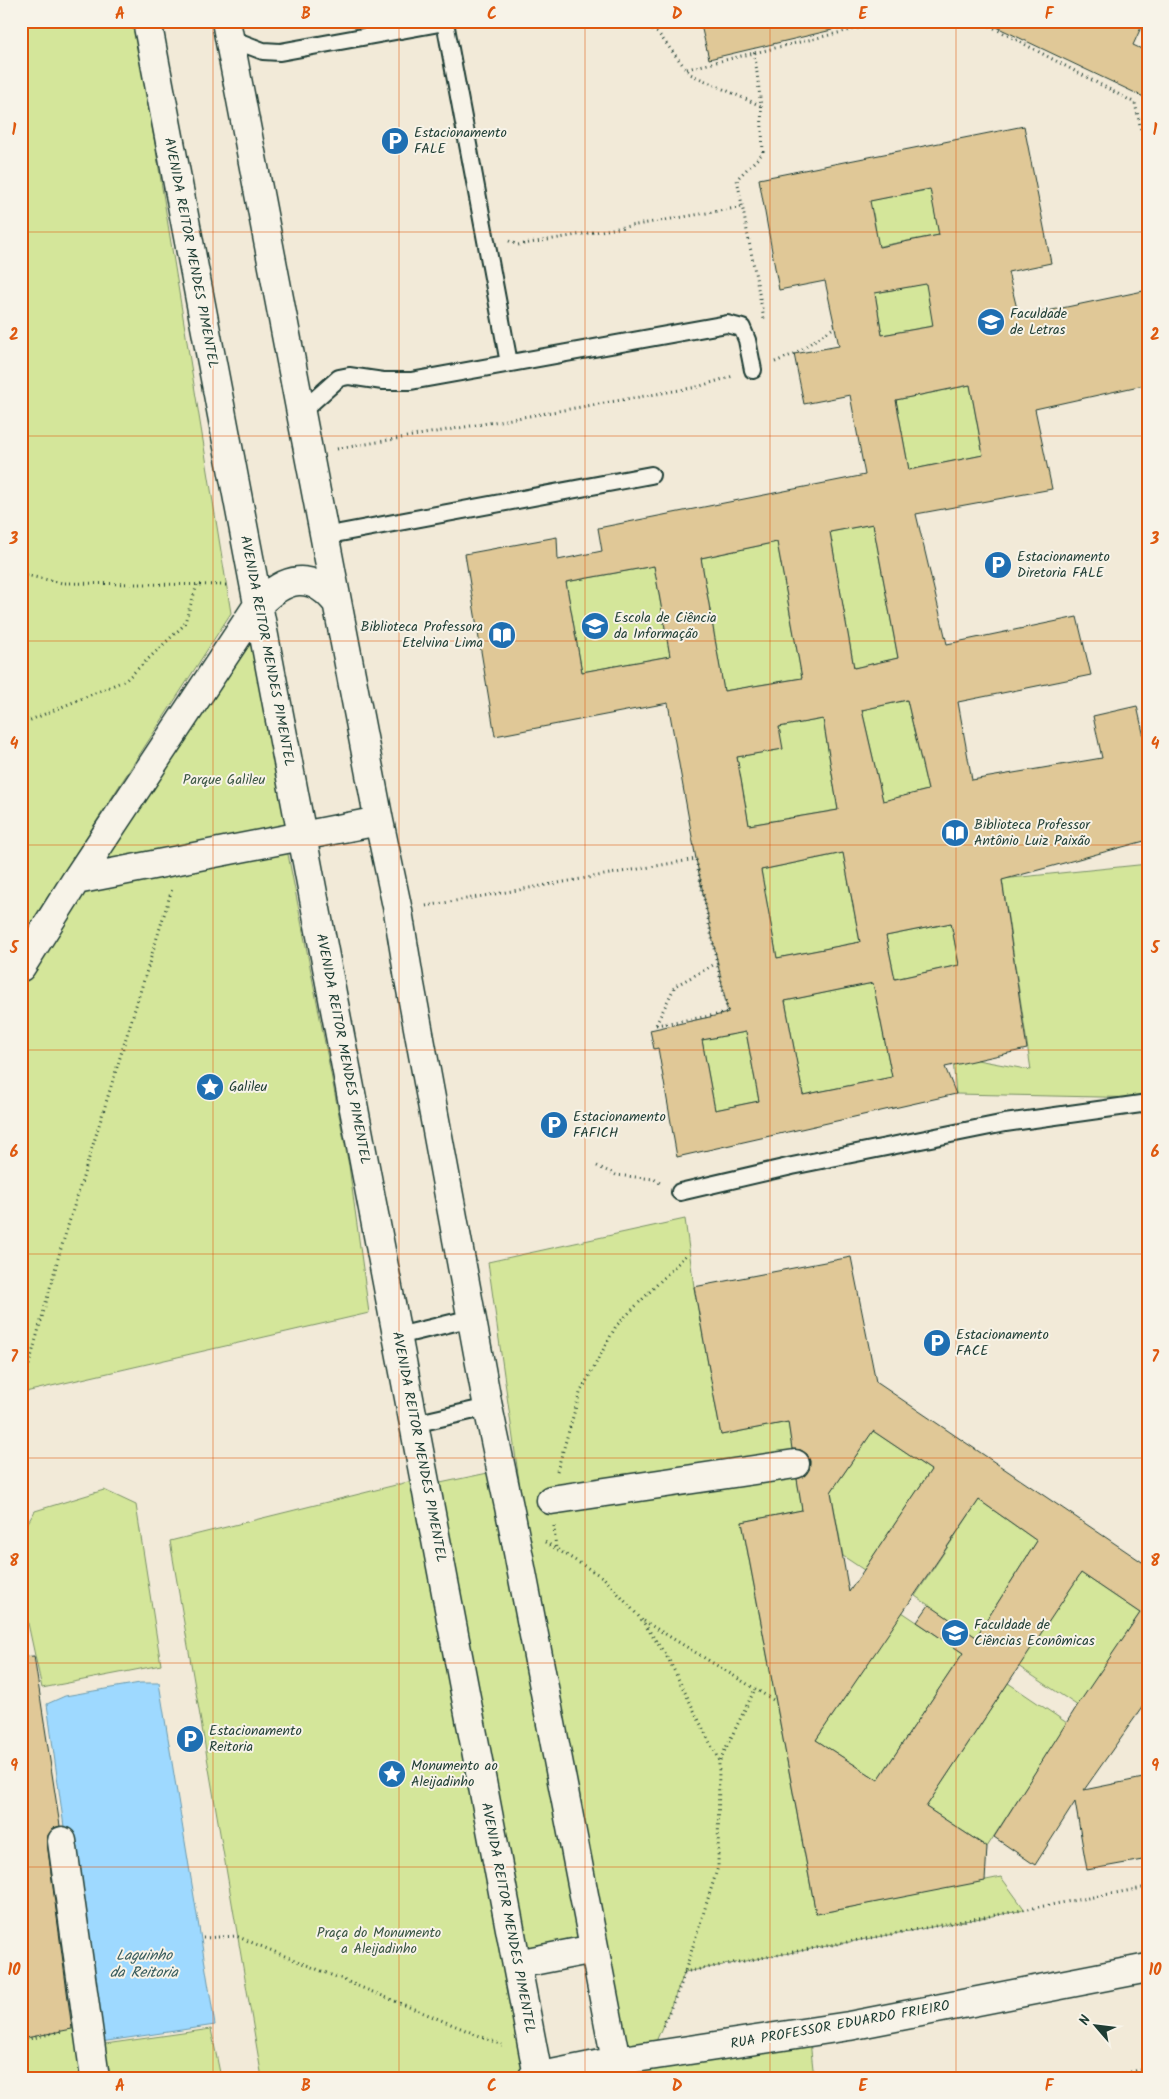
<svg xmlns="http://www.w3.org/2000/svg" width="1169" height="2099" viewBox="0 0 1169 2099" font-family="Kalam,sans-serif">
  <style>
    .green { fill: #d4e69a; stroke: #7a9267 }
    .water { fill: #9ed9ff; stroke: #6b9bae }
    .building { fill: #e0c897; stroke: #1f3d34; fill-rule: evenodd }
    .lines { fill: none; stroke-linecap: round; stroke-linejoin: round }
    .lane-casing { stroke: #1f3d34; stroke-width: 20 }
    .street-casing { stroke: #1f3d34; stroke-width: 31 }
    .path { stroke: #1f3d34; stroke-width: 3; stroke-dasharray: 1 4; stroke-linecap: butt }
    .lane { stroke: #f7f3e8; stroke-width: 16 }
    .street { stroke: #f7f3e8; stroke-width: 28 }
    .grid { fill: none; stroke: #de580e; stroke-width: 1; stroke-opacity: 0.55 }
    .labels { text-anchor: middle; dominant-baseline: central; stroke-width: 4; stroke-linejoin: round; paint-order: stroke }
    .poi-label { font-size: 14px; fill: #1f3d34; stroke: #f7f3e8; text-anchor: start }
    .street-label { font-size: 14px; fill: #1f3d34; stroke: #f7f3e8 }
    .park-label { font-size: 14px; fill: #3a5643; stroke: #f7f3e8 }
    .water-label { font-size: 15px; font-style: italic; fill: #385c5d; stroke: #f7f3e8 }
    .neatline { fill: none; stroke: #de580e; stroke-width: 2 }
    .grid-label { font-size: 16px; text-anchor: middle; font-weight: bold; fill: #de580e }
  </style>
  <rect width="100%" height="100%" fill="#f2ead8"/>
  <filter id="ink" filterUnits="userSpaceOnUse"><feTurbulence type="fractalNoise" baseFrequency=".02" numOctaves="2"/><feDisplacementMap in="SourceGraphic" scale="10" xChannelSelector="R" yChannelSelector="G"/><feConvolveMatrix kernelMatrix="1 2 1 2 8 2 1 2 1" color-interpolation-filters="sRGB"/></filter>
  <g filter="url(#ink)">
    <path class="green" d="M 21,21 L 135,21 L 231,613 L 21,938 Z
      M 950,186 L 933,201 L 939,235 L 865,249 L 876,232 L 873,213 L 859,215 L 857,203 Z
      M 961,277 L 933,326 L 882,335 L 875,293 Z
      M 970,385 L 983,455 L 909,470 L 896,400 Z
      M 873,524 L 898,658 L 854,668 L 830,532 Z
      M 777,542 L 802,678 L 724,691 L 701,558 Z
      M 654,566 L 670,656 L 582,672 L 566,582 Z
      M 258,605 L 302,836 L 76,880 Z
      M 907,700 L 928,790 L 883,801 L 862,710 Z
      M 823,719 L 838,810 L 749,825 L 737,757 L 782,749 L 779,727 Z
      M 286,844 L 349,1166 L 369,1313 L 21,1393 L 21,982 L 75,896 L 185,866 Z
      M 843,853 L 860,942 L 777,958 L 761,870 Z
      M 1148,864 L 1148,1098 L 956,1094 L 951,1036 L 977,1060 L 1031,1070 L 1002,879 Z
      M 951,923 L 959,965 L 895,979 L 886,936 Z
      M 873,983 L 892,1077 L 803,1095 L 785,1001 Z
      M 746,1032 L 759,1101 L 715,1110 L 702,1040 Z
      M 685,1219 L 694,1287 L 721,1435 L 788,1422 L 802,1510 L 742,1522 L 816,1914 L 1001,1877 L 1025,1910 L 685,1972 L 650,2056 L 616,2061 L 594,1949 L 517,1964 L 531,2078 L 262,2078 L 170,1541 L 424,1478 L 426,1486 L 502,1470 L 526,1530 L 488,1262 Z
      M 873,1431 L 931,1470 L 864,1570 L 843,1556 L 831,1492 Z
      M 104,1490 L 136,1505 L 161,1665 L 42,1688 L 21,1591 L 21,1534 L 35,1511 Z
      M 979,1500 L 1037,1541 L 976,1637 L 915,1596 Z
      M 1081,1573 L 1140,1613 L 1078,1706 L 1018,1666 Z
      M 902,1612 L 963,1653 L 878,1780 L 816,1740 Z
      M 1008,1683 L 1067,1723 L 987,1847 L 926,1807 Z
      M 82,2025 L 86,2078 L 21,2078 L 21,2036 Z
      M 211,2029 L 221,2078 L 95,2078 L 91,2046 Z
      M 809,2032 L 814,2078 L 572,2078 Z"/>
    <path class="water" d="M 140,1683 L 159,1683 L 215,2025 L 94,2043 L 47,1704 L 65,1696 Z"/>
    <path class="building" d="M 700,21 L 831,21 L 832,30 L 709,59 Z
      M 984,21 L 1144,21 L 1133,45 L 1148,52 L 1148,99 Z
      M 1024,126 L 1051,263 L 1008,272 L 1019,317 L 1148,290 L 1148,384 L 1035,409 L 1052,489 L 916,514 L 947,644 L 1077,617 L 1091,675 L 958,702 L 972,780 L 1102,758 L 1093,716 L 1137,706 L 1148,755 L 1148,840 L 1002,880 L 1027,1049 L 945,1067 L 956,1094 L 677,1157 L 658,1048 L 654,1049 L 650,1030 L 728,1013 L 696,859 L 668,703 L 495,736 L 465,554 L 557,537 L 558,560 L 602,551 L 598,528 L 865,475 L 850,395 L 804,404 L 794,354 L 839,346 L 825,281 L 779,290 L 759,179 ZM 930,189 L 939,235 L 879,247 L 870,201 ZM 926,284 L 933,326 L 882,335 L 875,293 ZM 970,385 L 983,455 L 909,470 L 896,400 ZM 873,524 L 898,658 L 854,668 L 830,532 ZM 777,542 L 802,678 L 724,691 L 701,558 ZM 654,566 L 670,656 L 582,672 L 566,582 ZM 907,700 L 928,790 L 883,801 L 862,710 ZM 823,719 L 838,810 L 749,825 L 737,757 L 783,749 L 779,727 ZM 843,853 L 860,942 L 777,958 L 761,870 ZM 951,923 L 959,965 L 895,979 L 886,936 ZM 873,983 L 892,1077 L 803,1095 L 785,1001 ZM 746,1032 L 759,1101 L 715,1110 L 702,1040 Z
      M 851,1257 L 876,1382 L 1148,1566 L 1148,1699 L 1084,1790 L 1148,1777 L 1148,1859 L 1087,1870 L 1075,1802 L 1035,1865 L 994,1837 L 1077,1706 L 1140,1613 L 1081,1573 L 926,1807 L 987,1847 L 985,1881 L 816,1914 L 742,1522 L 802,1510 L 797,1479 L 804,1476 L 809,1470 L 810,1461 L 807,1454 L 801,1450 L 792,1449 L 788,1422 L 721,1435 L 694,1287 ZM 873,1431 L 931,1470 L 849,1592 L 831,1492 ZM 979,1500 L 1037,1541 L 976,1637 L 929,1605 L 917,1622 L 963,1653 L 878,1780 L 816,1740 Z
      M 34,1656 L 60,1826 L 53,1828 L 48,1835 L 47,1843 L 72,2029 L 21,2039 L 21,1657 Z"/>
    <g class="lines">
      <defs>
        <path id="lane" d="M 229,38 L 263,51 L 280,52 L 445,22 L 509,363
          M 301,412 L 339,378 L 349,376 L 383,381 L 411,381 L 727,324 L 742,328 L 747,340 L 753,370
          M 324,536 L 651,475
          M 680,1192 L 792,1166 L 1005,1123 L 1148,1103
          M 398,1336 L 472,1318
          M 414,1424 L 488,1407"/>
        <path id="street" d="M 147,21 L 538,2076
          M 226,21 L 379,821 L 398,911 L 409,979 L 488,1407 L 512,1521 L 616,2061
          M 76,880 L 379,821
          M 21,967 L 76,880 L 258,605 C 285,577 311,570 337,603
          M 551,1500 L 795,1464
          M 62,1841 L 95,2078
          M 517,1964 L 594,1949
          M 532,2078 L 616,2061 L 849,2026 L 1148,1968"/>
      </defs>
      <use href="#lane" class="lane-casing"/>
      <use href="#street" class="street-casing"/>
      <path class="path" d="M 634,21 L 658,33 L 690,74 L 761,106 L 754,48
        M 981,21 L 1135,103 L 1142,134
        M 687,69 L 888,21
        M 761,106 L 763,153 L 737,179 L 764,319
        M 509,241 L 518,245 L 742,207
        M 775,362 L 794,354 L 835,327
        M 337,449 L 697,387 L 733,376
        M 21,574 L 62,583 L 227,585
        M 21,724 L 126,680 L 184,625 L 197,585
        M 426,906 L 696,859 L 717,963 L 675,986 L 656,1025
        M 656,1025 L 728,1013 L 717,963
        M 597,1166 L 616,1175 L 654,1179 L 660,1183
        M 21,1394 L 59,1255 L 172,889
        M 557,1471 L 580,1393 L 616,1326 L 688,1253
        M 554,1526 L 556,1550
        M 545,1542 L 604,1578 L 641,1619 L 669,1660 L 719,1761 L 718,1867 L 681,1984 L 663,2026
        M 644,1621 L 775,1701
        M 720,1760 L 755,1689
        M 203,1938 L 236,1936 L 502,2045
        M 684,1972 L 1148,1887
        M 21,2041 L 62,2031
        M 1106,2078 L 1148,2068"/>
      <use href="#lane" class="lane"/>
      <use href="#street" class="street"/>
    </g>
  </g>
  <path class="grid" d="M 213,21 L 213,2078M 399,21 L 399,2078M 585,21 L 585,2078M 770,21 L 770,2078M 956,21 L 956,2078M 21,232 L 1148,232M 21,436 L 1148,436M 21,641 L 1148,641M 21,845 L 1148,845M 21,1050 L 1148,1050M 21,1254 L 1148,1254M 21,1458 L 1148,1458M 21,1663 L 1148,1663M 21,1867 L 1148,1867"/>
  <defs>
    <symbol id="parking-disc" viewBox="-11 -11 22 22"><circle r="9.5" fill="#1f6fb2" stroke="#f7f3e8"/><path d="M-3.5-5.5H1a3.5 3.5 0 0 1 0 7H-1V5.5H-3.5ZM-1-3.4V-.6H.8a1.4 1.4 0 0 0 0-2.8Z" fill="#fff"/></symbol>
    <symbol id="university-disc" viewBox="-11 -11 22 22"><circle r="9.5" fill="#1f6fb2" stroke="#f7f3e8"/><path d="M0-5L7-2L0 1L-7-2ZM-4 1L0 2.5L4 1V4Q0 6-4 4Z" fill="#fff"/></symbol>
    <symbol id="library-disc" viewBox="-11 -11 22 22"><circle r="9.5" fill="#1f6fb2" stroke="#f7f3e8"/><path d="M-6-4Q-3-5.5-.7-3.5V5Q-3 3-6 4ZM6-4Q3-5.5 .7-3.5V5Q3 3 6 4Z" fill="#fff"/></symbol>
    <symbol id="sight-disc" viewBox="-11 -11 22 22"><circle r="9.5" fill="#1f6fb2" stroke="#f7f3e8"/><path d="M0-6L1.8-2.2L6-1.7L2.9 1.2L3.7 5.4L0 3.3L-3.7 5.4L-2.9 1.2L-6-1.7L-1.8-2.2Z" fill="#fff"/></symbol>
  </defs>
  <g fill-rule="evenodd">
    <use href="#parking-disc" x="379" y="125" width="32" height="32"/>
    <use href="#university-disc" x="975" y="306" width="32" height="32"/>
    <use href="#parking-disc" x="982" y="549" width="32" height="32"/>
    <use href="#university-disc" x="579" y="610" width="32" height="32"/>
    <use href="#library-disc" x="486" y="619" width="32" height="32"/>
    <use href="#library-disc" x="939" y="817" width="32" height="32"/>
    <use href="#sight-disc" x="194" y="1071" width="32" height="32"/>
    <use href="#parking-disc" x="538" y="1109" width="32" height="32"/>
    <use href="#parking-disc" x="921" y="1327" width="32" height="32"/>
    <use href="#university-disc" x="939" y="1617" width="32" height="32"/>
    <use href="#parking-disc" x="174" y="1723" width="32" height="32"/>
    <use href="#sight-disc" x="376" y="1758" width="32" height="32"/>
  </g>
  <g class="labels">
    <g class="poi-label">
      <text x="414" y="133">Estacionamento<tspan x="414" dy="16">FALE</tspan></text>
      <text x="1010" y="314">Faculdade<tspan x="1010" dy="16">de Letras</tspan></text>
      <text x="1017" y="557">Estacionamento<tspan x="1017" dy="16">Diretoria FALE</tspan></text>
      <text x="614" y="618">Escola de Ciência<tspan x="614" dy="16">da Informação</tspan></text>
      <text x="483" y="627" text-anchor="end">Biblioteca Professora<tspan x="483" dy="16">Etelvina Lima</tspan></text>
      <text x="974" y="825">Biblioteca Professor<tspan x="974" dy="16">Antônio Luiz Paixão</tspan></text>
      <text x="229" y="1087">Galileu</text>
      <text x="573" y="1117">Estacionamento<tspan x="573" dy="16">FAFICH</tspan></text>
      <text x="956" y="1335">Estacionamento<tspan x="956" dy="16">FACE</tspan></text>
      <text x="974" y="1625">Faculdade de<tspan x="974" dy="16">Ciências Econômicas</tspan></text>
      <text x="209" y="1731">Estacionamento<tspan x="209" dy="16">Reitoria</tspan></text>
      <text x="411" y="1766">Monumento ao<tspan x="411" dy="16">Aleijadinho</tspan></text>
    </g>
    <g class="street-label">
      <text transform="translate(191 253) rotate(79)">AVENIDA REITOR MENDES PIMENTEL</text>
      <text transform="translate(267 651) rotate(79)">AVENIDA REITOR MENDES PIMENTEL</text>
      <text transform="translate(343 1049) rotate(79)">AVENIDA REITOR MENDES PIMENTEL</text>
      <text transform="translate(419 1447) rotate(79)">AVENIDA REITOR MENDES PIMENTEL</text>
      <text transform="translate(508 1918) rotate(79)">AVENIDA REITOR MENDES PIMENTEL</text>
      <text transform="translate(840 2025) rotate(-10)">RUA PROFESSOR EDUARDO FRIEIRO</text>
    </g>
    <g class="park-label">
      <text x="224" y="780">Parque Galileu</text>
      <text x="379" y="1933">Praça do Monumento<tspan x="379" dy="16">a Aleijadinho</tspan></text>
    </g>
    <g class="water-label">
      <text x="144" y="1956">Laguinho<tspan x="144" dy="17">da Reitoria</tspan></text>
    </g>
  </g>
  <rect width="1169" height="2099" fill="none" stroke="#f7f3e8" stroke-width="55"/>
  <g transform="translate(1096 2026) rotate(298)" stroke="#f7f3e8" stroke-width="4" paint-order="stroke">
  <path d="M0-4L9 19L0 12L-9 19Z" fill="#1f3d34"/>
  <text y="-8" font-size="14" font-weight="bold" text-anchor="middle" fill="#1f3d34">N</text>
  </g>
  <rect x="28" y="28" width="1114" height="2044" class="neatline"/>
  <g class="grid-label">
    <text x="120" y="19">A</text>
    <text x="306" y="19">B</text>
    <text x="492" y="19">C</text>
    <text x="677" y="19">D</text>
    <text x="863" y="19">E</text>
    <text x="1049" y="19">F</text>
    <text x="14" y="135">1</text>
    <text x="1155" y="135">1</text>
    <text x="14" y="340">2</text>
    <text x="1155" y="340">2</text>
    <text x="14" y="544">3</text>
    <text x="1155" y="544">3</text>
    <text x="14" y="749">4</text>
    <text x="1155" y="749">4</text>
    <text x="14" y="953">5</text>
    <text x="1155" y="953">5</text>
    <text x="14" y="1157">6</text>
    <text x="1155" y="1157">6</text>
    <text x="14" y="1362">7</text>
    <text x="1155" y="1362">7</text>
    <text x="14" y="1566">8</text>
    <text x="1155" y="1566">8</text>
    <text x="14" y="1771">9</text>
    <text x="1155" y="1771">9</text>
    <text x="14" y="1975">10</text>
    <text x="1155" y="1975">10</text>
    <text x="120" y="2091">A</text>
    <text x="306" y="2091">B</text>
    <text x="492" y="2091">C</text>
    <text x="677" y="2091">D</text>
    <text x="863" y="2091">E</text>
    <text x="1049" y="2091">F</text>
  </g>
</svg>
